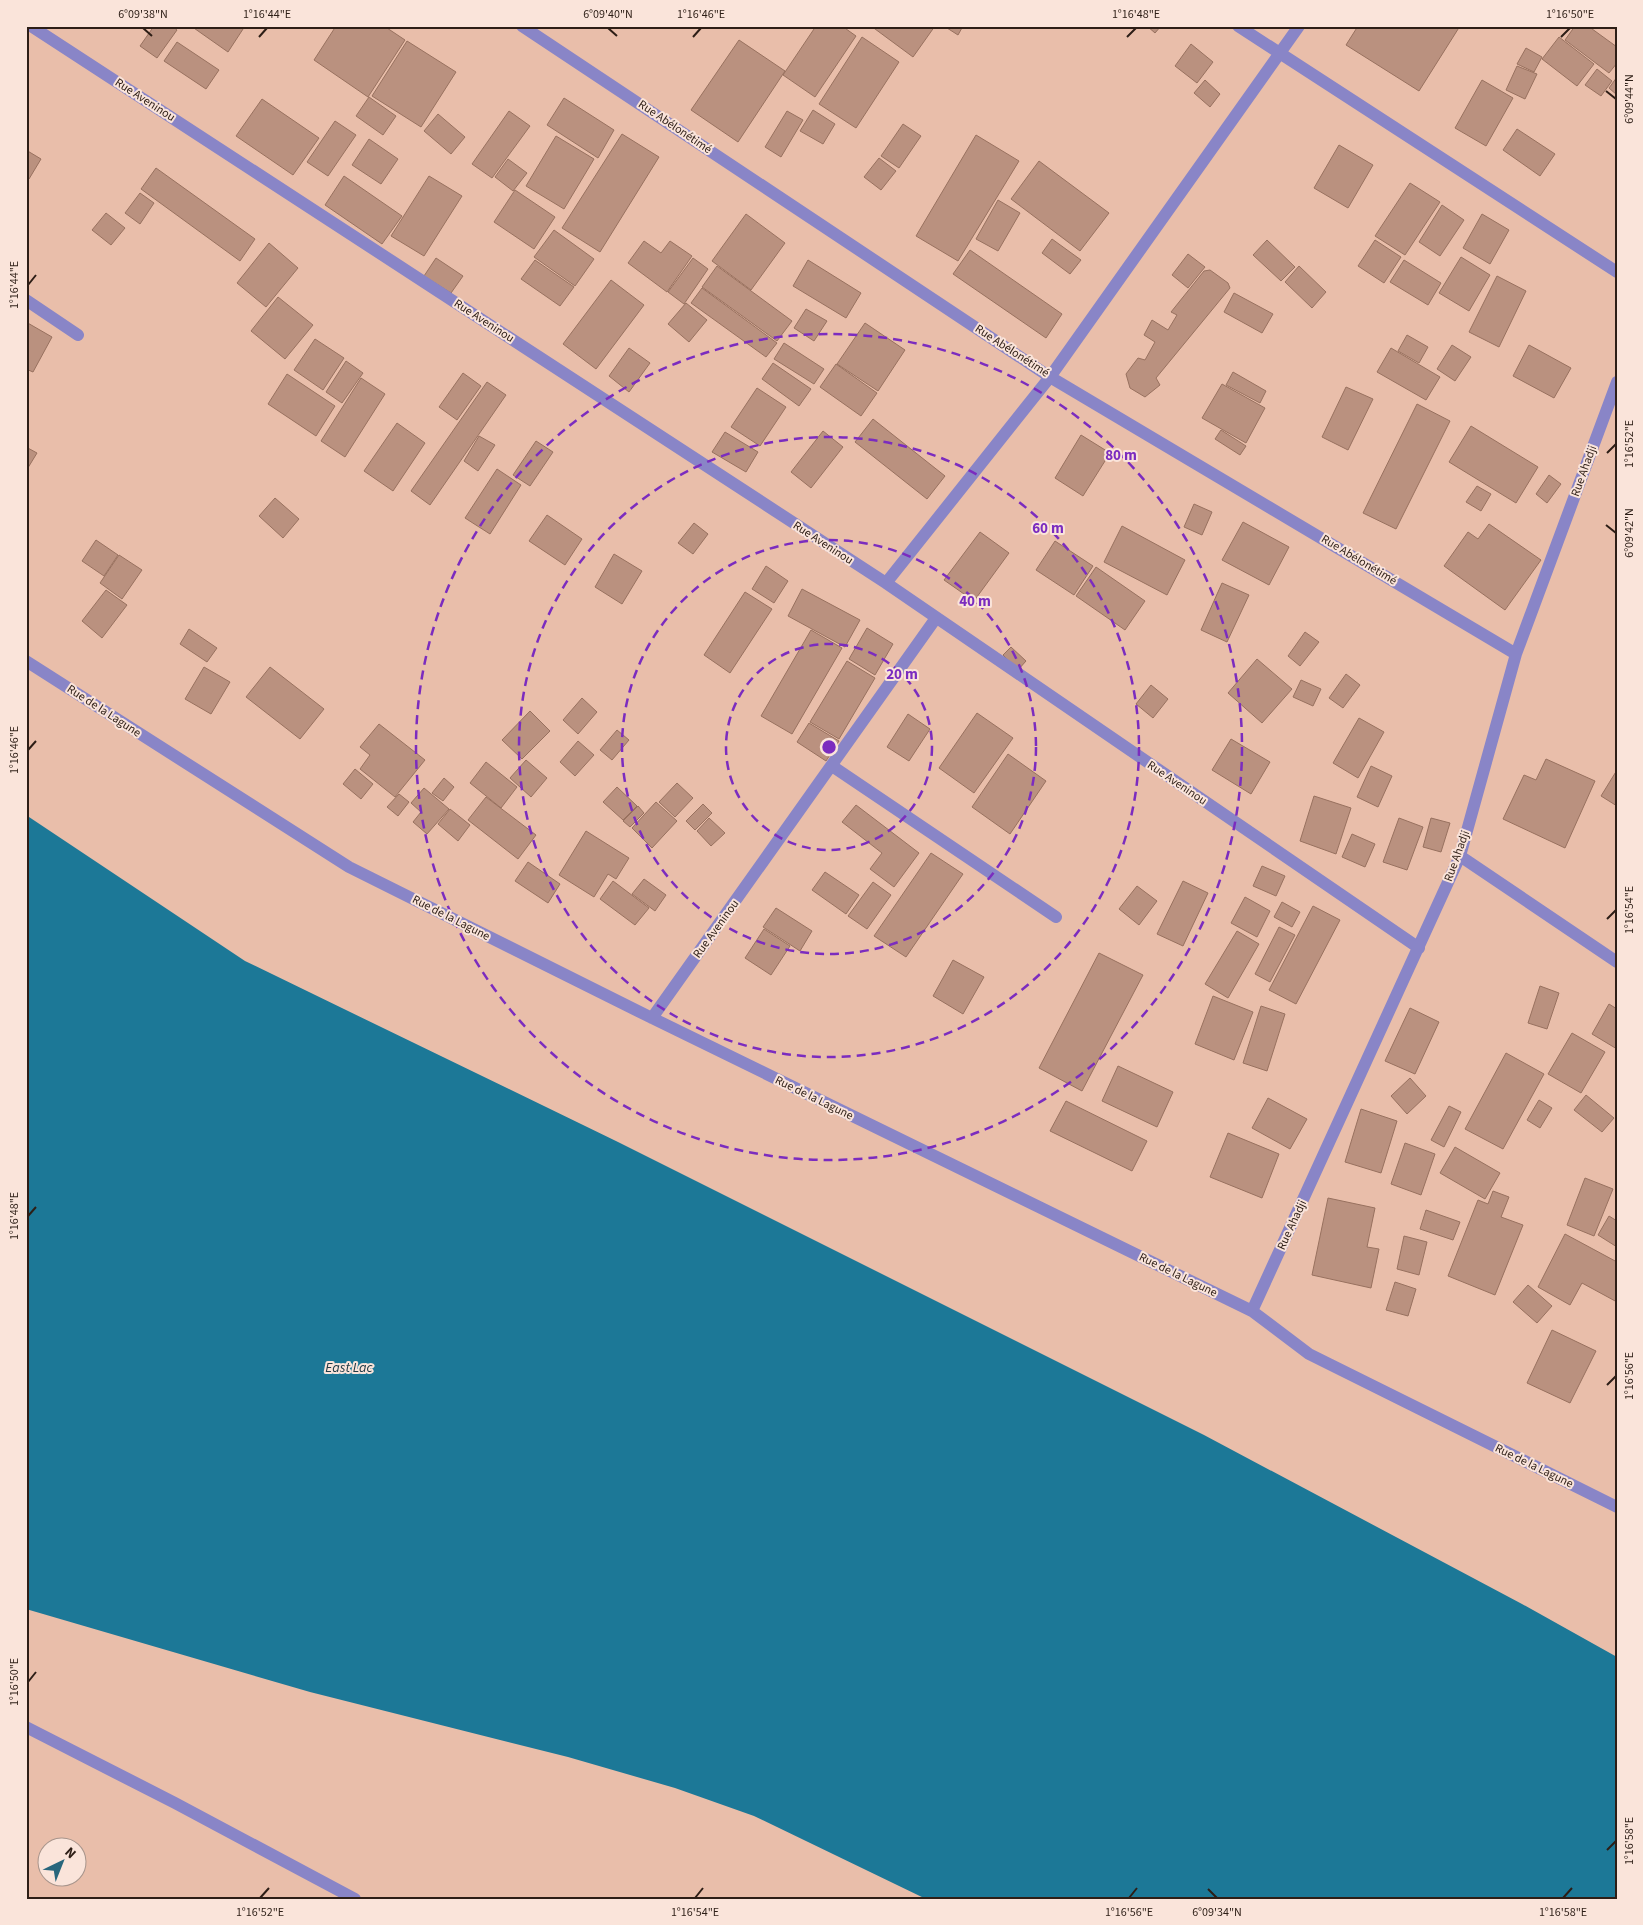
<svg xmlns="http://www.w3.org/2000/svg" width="1643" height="1925" viewBox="0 0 1643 1925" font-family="'Source Sans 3',sans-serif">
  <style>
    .water { fill: #1c7897 }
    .building { fill: #ba917f; stroke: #98715f }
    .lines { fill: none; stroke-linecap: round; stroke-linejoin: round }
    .minor { stroke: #8985c7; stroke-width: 12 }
    .ticks { fill: none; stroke: #2d1e16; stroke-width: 2 }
    .ring { fill: none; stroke: #7b2cbf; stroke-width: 2.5; stroke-dasharray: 9 6 }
    .labels { text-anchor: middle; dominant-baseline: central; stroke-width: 4; stroke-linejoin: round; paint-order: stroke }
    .street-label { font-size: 12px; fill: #2d1e16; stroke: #fae4da }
    .water-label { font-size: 14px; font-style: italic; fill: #213b46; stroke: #fae4da }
    .centre { fill: #7b2cbf; stroke: #fae4da; stroke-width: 2.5 }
    .ring-label { font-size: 15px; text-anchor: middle; font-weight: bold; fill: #7b2cbf; stroke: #fae4da; stroke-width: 4; stroke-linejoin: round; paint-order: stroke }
    .neatline { fill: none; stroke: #2d1e16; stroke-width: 2 }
    .ticks-label { font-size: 12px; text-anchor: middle; fill: #2d1e16 }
  </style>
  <rect width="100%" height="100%" fill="#e9beaa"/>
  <path class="water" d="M 26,815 L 245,961 L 618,1142 L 1204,1435 L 1522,1604 L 1617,1657 L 1617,1899 L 926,1899 L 754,1816 L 675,1788 L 568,1757 L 310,1692 L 26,1609 Z"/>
  <path class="building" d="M 154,26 L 172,26 L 177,30 L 157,58 L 140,46 Z
    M 191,26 L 245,26 L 228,52 Z
    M 336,26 L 384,26 L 405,40 L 368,97 L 314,60 Z
    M 816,26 L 842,26 L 856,36 L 815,97 L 783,75 Z
    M 871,26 L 935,26 L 913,57 Z
    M 948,26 L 963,26 L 958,35 L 947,28 Z
    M 1147,26 L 1161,26 L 1155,33 Z
    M 1358,26 L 1460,26 L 1419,91 L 1346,45 Z
    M 1575,26 L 1588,26 L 1617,47 L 1617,63 L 1609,73 L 1565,40 Z
    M 862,37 L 899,62 L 856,128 L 819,104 Z
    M 1559,37 L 1594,64 L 1577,86 L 1542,59 Z
    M 739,40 L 785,71 L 738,142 L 691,110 Z
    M 407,41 L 456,72 L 421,127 L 372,96 Z
    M 177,42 L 219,70 L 206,89 L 164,61 Z
    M 1191,44 L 1213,62 L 1197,83 L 1175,66 Z
    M 1526,48 L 1542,57 L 1534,72 L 1517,64 Z
    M 1517,66 L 1537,74 L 1525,99 L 1506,90 Z
    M 1597,69 L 1612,81 L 1601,96 L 1585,85 Z
    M 1617,77 L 1617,95 L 1609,88 Z
    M 1205,80 L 1220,94 L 1210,107 L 1194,93 Z
    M 1482,80 L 1513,98 L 1486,146 L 1455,128 Z
    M 369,97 L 396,116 L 383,135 L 356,116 Z
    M 564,98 L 614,130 L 598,158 L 547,125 Z
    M 262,99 L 319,138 L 293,175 L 236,136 Z
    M 813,110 L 835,124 L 823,144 L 800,131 Z
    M 509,111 L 530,126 L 492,178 L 472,164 Z
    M 787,111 L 803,120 L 781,157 L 765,147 Z
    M 438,114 L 465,137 L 451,154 L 424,131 Z
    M 335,121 L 356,135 L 328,176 L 307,162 Z
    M 903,124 L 921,136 L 899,168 L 881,156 Z
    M 1517,129 L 1555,154 L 1540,176 L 1503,150 Z
    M 622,134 L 659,157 L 600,252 L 562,228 Z
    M 976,135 L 1019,161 L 958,261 L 916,236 Z
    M 556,136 L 594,159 L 564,209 L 526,186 Z
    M 369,139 L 398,159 L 381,184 L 352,165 Z
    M 1339,145 L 1373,165 L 1348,208 L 1314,188 Z
    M 26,150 L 41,159 L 29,179 L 26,177 Z
    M 879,158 L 896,171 L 881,190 L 864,177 Z
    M 508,159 L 527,173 L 513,191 L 495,177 Z
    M 1039,161 L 1109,213 L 1080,251 L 1011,199 Z
    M 156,168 L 255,239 L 240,261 L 141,189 Z
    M 344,176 L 402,216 L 382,244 L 325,205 Z
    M 429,176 L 462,196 L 424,256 L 391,236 Z
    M 1410,183 L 1440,202 L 1405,255 L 1375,236 Z
    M 515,190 L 555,217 L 534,249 L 494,222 Z
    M 140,193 L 154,203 L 140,224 L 125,213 Z
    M 998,200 L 1020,213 L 998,251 L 976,239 Z
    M 1442,205 L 1464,220 L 1440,256 L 1419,242 Z
    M 106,213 L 125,228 L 111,245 L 92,230 Z
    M 746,214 L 785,243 L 751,290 L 712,261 Z
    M 1482,214 L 1509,230 L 1490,264 L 1463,248 Z
    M 554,230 L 594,259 L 575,286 L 534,257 Z
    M 1052,239 L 1081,260 L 1070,274 L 1042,253 Z
    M 1267,240 L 1295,267 L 1281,281 L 1253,255 Z
    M 1375,240 L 1401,257 L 1384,283 L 1358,266 Z
    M 644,241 L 661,253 L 670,241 L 692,256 L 667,292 L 628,263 Z
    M 269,243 L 298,268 L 266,307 L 237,283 Z
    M 970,250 L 1062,314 L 1046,338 L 953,274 Z
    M 1188,254 L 1205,267 L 1188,288 L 1172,275 Z
    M 1461,257 L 1490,275 L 1469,311 L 1439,293 Z
    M 436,258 L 463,276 L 451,293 L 424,276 Z
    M 693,258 L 708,269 L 684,304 L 668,292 Z
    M 535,260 L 574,287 L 560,306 L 521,279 Z
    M 808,260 L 861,293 L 846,318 L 793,286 Z
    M 1404,260 L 1441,283 L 1428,305 L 1390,282 Z
    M 717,266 L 792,321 L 777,341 L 702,287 Z
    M 1299,266 L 1326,292 L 1312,308 L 1285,282 Z
    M 1210,270 L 1228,283 L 1230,288 L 1156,378 L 1160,385 L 1145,397 L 1130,388 L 1126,374 L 1138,358 L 1145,360 L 1155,342 L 1144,335 L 1152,320 L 1168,330 L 1177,315 L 1171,312 L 1204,271 Z
    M 1497,276 L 1526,291 L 1499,347 L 1469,332 Z
    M 611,280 L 644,305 L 596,369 L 563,344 Z
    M 702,288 L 777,343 L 766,357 L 691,303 Z
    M 1234,293 L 1273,314 L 1262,333 L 1224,312 Z
    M 278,297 L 313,325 L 285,359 L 251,331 Z
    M 686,303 L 707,320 L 689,342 L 668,324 Z
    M 806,309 L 827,321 L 814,341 L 794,328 Z
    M 26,322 L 52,337 L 33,372 L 26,369 Z
    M 865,323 L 905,350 L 878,391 L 837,364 Z
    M 1407,335 L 1428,347 L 1419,363 L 1398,351 Z
    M 315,339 L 344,358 L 323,390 L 294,370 Z
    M 784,343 L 824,369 L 814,384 L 774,359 Z
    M 1452,345 L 1471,357 L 1455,381 L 1437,369 Z
    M 1529,345 L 1571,368 L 1554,398 L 1513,376 Z
    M 629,348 L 650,363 L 629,392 L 609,376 Z
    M 1391,348 L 1440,377 L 1426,400 L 1377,372 Z
    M 346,361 L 363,373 L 342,403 L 326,392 Z
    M 773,363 L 811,389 L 799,406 L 762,379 Z
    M 836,364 L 877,393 L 861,416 L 820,387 Z
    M 1233,372 L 1266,391 L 1260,403 L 1226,385 Z
    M 463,373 L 481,386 L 457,420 L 439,407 Z
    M 287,374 L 335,406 L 316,436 L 268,404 Z
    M 361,378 L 385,394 L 345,457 L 321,441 Z
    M 487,382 L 506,395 L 430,505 L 411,491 Z
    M 1222,384 L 1265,408 L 1246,443 L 1202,418 Z
    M 1346,387 L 1373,399 L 1348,450 L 1322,437 Z
    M 757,388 L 786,407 L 760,446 L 731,427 Z
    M 1417,404 L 1450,421 L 1396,529 L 1363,513 Z
    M 873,419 L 945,476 L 927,499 L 855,442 Z
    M 397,423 L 425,443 L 393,491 L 364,471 Z
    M 1471,426 L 1538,467 L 1516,503 L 1449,462 Z
    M 1221,430 L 1246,446 L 1240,455 L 1215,439 Z
    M 823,431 L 843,447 L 811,488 L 791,472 Z
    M 725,432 L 758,452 L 746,472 L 712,452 Z
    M 1081,435 L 1110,453 L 1083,496 L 1055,478 Z
    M 479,436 L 495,445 L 478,471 L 464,461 Z
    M 536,441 L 553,452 L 530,486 L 513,475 Z
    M 26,447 L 37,453 L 26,471 Z
    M 497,469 L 521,485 L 490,534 L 465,518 Z
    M 1549,475 L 1561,484 L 1547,503 L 1536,494 Z
    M 1477,486 L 1491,494 L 1481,511 L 1466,502 Z
    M 275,498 L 299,519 L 283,538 L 259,516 Z
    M 1194,504 L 1212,512 L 1202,535 L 1184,527 Z
    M 547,515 L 582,539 L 565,565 L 529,541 Z
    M 1243,522 L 1289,547 L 1269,585 L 1222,560 Z
    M 694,523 L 708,534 L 693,554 L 678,543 Z
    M 1489,524 L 1541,560 L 1505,610 L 1444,566 L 1468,532 L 1478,539 Z
    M 1122,526 L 1185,560 L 1167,595 L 1104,562 Z
    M 980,532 L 1009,553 L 974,601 L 944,580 Z
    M 96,540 L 118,555 L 104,576 L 82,561 Z
    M 1055,541 L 1093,566 L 1074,595 L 1036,570 Z
    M 614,554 L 642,571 L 622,604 L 595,587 Z
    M 119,555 L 142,570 L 122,599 L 100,583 Z
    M 766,566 L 788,581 L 774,603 L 752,589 Z
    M 1096,567 L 1145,601 L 1125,630 L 1076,596 Z
    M 1222,583 L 1249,595 L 1227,642 L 1201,630 Z
    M 802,589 L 860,620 L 845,647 L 788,616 Z
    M 106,590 L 127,605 L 102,638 L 82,621 Z
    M 745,592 L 772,609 L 730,673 L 704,655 Z
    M 867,628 L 893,644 L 875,675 L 849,659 Z
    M 189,629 L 217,648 L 207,662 L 180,644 Z
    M 811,630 L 842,648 L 792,734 L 761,716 Z
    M 1305,632 L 1319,642 L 1300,666 L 1288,656 Z
    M 1011,647 L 1026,661 L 1018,670 L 1003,655 Z
    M 1257,659 L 1292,689 L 1262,723 L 1228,693 Z
    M 847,661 L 875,678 L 839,739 L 810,722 Z
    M 204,667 L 230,682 L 211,714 L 185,699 Z
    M 270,667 L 324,709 L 300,739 L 246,697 Z
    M 1346,674 L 1360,685 L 1343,708 L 1329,698 Z
    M 1301,680 L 1321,689 L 1313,706 L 1293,697 Z
    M 1151,685 L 1168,699 L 1153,718 L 1136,704 Z
    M 582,698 L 597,712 L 578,734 L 563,720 Z
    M 530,711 L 550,731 L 522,759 L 502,740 Z
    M 977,713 L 1013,738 L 974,793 L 939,768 Z
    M 908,714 L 930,729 L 909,761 L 887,747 Z
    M 1359,718 L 1384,732 L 1358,778 L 1333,763 Z
    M 809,723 L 839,741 L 826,761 L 797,742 Z
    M 379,724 L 425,760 L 395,797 L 360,769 L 370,755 L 360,747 Z
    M 617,730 L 629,740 L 612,760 L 600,750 Z
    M 1231,739 L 1270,762 L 1251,794 L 1212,770 Z
    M 578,741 L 594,755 L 575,776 L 560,762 Z
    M 1008,754 L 1046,781 L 1010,834 L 972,807 Z
    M 1546,759 L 1595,781 L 1565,848 L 1503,819 L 1524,775 L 1536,780 Z
    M 526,760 L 547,778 L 531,797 L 510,778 Z
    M 486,762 L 517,787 L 501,808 L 470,783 Z
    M 1371,766 L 1392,776 L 1378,807 L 1357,797 Z
    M 355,769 L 373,784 L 361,799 L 343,784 Z
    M 1617,770 L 1617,806 L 1601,796 Z
    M 444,778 L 454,787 L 443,801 L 432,793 Z
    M 677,783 L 693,798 L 675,817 L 659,802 Z
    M 617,787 L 637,806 L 623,820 L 603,802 Z
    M 424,788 L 449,809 L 427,834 L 413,822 L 421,812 L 411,803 Z
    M 399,794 L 409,802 L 398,816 L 387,807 Z
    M 1314,796 L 1351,808 L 1336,854 L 1300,841 Z
    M 486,797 L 536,835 L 518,859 L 468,820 Z
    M 656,802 L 677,821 L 652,848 L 632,828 Z
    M 703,804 L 712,813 L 695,830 L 686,821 Z
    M 856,805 L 919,853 L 894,887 L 870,869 L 882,853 L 842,822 Z
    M 638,806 L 644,813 L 630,827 L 623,821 Z
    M 450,809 L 470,825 L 458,841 L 438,824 Z
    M 709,818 L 725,833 L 711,846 L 697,831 Z
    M 1399,818 L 1423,827 L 1407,870 L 1383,862 Z
    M 1431,818 L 1450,823 L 1441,852 L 1423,847 Z
    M 586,831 L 629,858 L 616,879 L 608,874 L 594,897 L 559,875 Z
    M 1352,834 L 1375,844 L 1365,867 L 1342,857 Z
    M 931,853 L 963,874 L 906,957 L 874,936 Z
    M 528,862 L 560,884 L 548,903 L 515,881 Z
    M 1262,866 L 1285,876 L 1276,896 L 1253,886 Z
    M 825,872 L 859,895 L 846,914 L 812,890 Z
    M 644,879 L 666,895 L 655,911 L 632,894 Z
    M 613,881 L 649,908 L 635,925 L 600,899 Z
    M 1183,881 L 1208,893 L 1183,946 L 1157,934 Z
    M 873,882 L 891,895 L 867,929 L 848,916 Z
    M 1137,886 L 1157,901 L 1139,925 L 1119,909 Z
    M 1245,897 L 1270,911 L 1257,937 L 1231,923 Z
    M 1282,902 L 1300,912 L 1292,927 L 1274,917 Z
    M 1313,906 L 1340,920 L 1296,1004 L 1269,990 Z
    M 776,908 L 812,931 L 800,951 L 763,927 Z
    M 1279,927 L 1295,935 L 1270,982 L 1255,974 Z
    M 764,929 L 790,946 L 771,975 L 745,958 Z
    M 1237,931 L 1259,944 L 1228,998 L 1205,984 Z
    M 1099,953 L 1143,975 L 1082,1091 L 1039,1068 Z
    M 953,960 L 984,977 L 963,1014 L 933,996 Z
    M 1540,986 L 1559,993 L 1547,1029 L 1528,1023 Z
    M 1213,996 L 1253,1012 L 1234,1060 L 1195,1044 Z
    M 1609,1004 L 1617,1009 L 1617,1049 L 1592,1034 Z
    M 1261,1006 L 1285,1014 L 1267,1071 L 1243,1063 Z
    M 1410,1008 L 1439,1022 L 1415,1074 L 1385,1061 Z
    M 1572,1033 L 1605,1052 L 1581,1093 L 1548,1074 Z
    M 1506,1053 L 1544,1074 L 1503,1149 L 1465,1129 Z
    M 1118,1066 L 1173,1092 L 1157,1127 L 1102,1101 Z
    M 1410,1078 L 1426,1096 L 1407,1114 L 1391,1096 Z
    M 1586,1095 L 1614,1118 L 1602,1132 L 1574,1110 Z
    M 1268,1098 L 1307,1119 L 1290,1149 L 1252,1128 Z
    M 1539,1100 L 1552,1108 L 1540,1128 L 1527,1120 Z
    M 1066,1101 L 1147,1141 L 1132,1171 L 1050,1131 Z
    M 1449,1106 L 1461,1112 L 1444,1147 L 1431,1140 Z
    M 1361,1109 L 1397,1121 L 1381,1173 L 1345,1162 Z
    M 1228,1133 L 1279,1154 L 1262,1198 L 1210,1177 Z
    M 1405,1143 L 1435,1154 L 1421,1195 L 1391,1184 Z
    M 1455,1147 L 1500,1173 L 1485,1199 L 1440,1173 Z
    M 1585,1178 L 1613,1189 L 1594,1236 L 1567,1225 Z
    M 1493,1191 L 1509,1197 L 1501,1217 L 1523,1225 L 1495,1295 L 1448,1276 L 1478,1200 L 1488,1204 Z
    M 1328,1198 L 1375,1208 L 1367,1247 L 1379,1249 L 1371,1288 L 1312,1275 Z
    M 1426,1210 L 1460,1222 L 1453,1240 L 1420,1229 Z
    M 1609,1216 L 1617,1221 L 1617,1247 L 1598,1235 Z
    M 1565,1234 L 1617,1262 L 1617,1302 L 1582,1283 L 1570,1305 L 1538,1287 Z
    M 1404,1236 L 1427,1242 L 1419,1275 L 1397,1269 Z
    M 1395,1282 L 1416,1289 L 1408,1316 L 1386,1310 Z
    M 1528,1285 L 1552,1306 L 1537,1323 L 1513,1302 Z
    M 1552,1330 L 1596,1351 L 1570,1403 L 1527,1383 Z"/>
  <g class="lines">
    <path class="minor" d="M 31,26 L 886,583 L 1419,948
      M 522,26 L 1050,377 L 1516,654
      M 1238,26 L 1617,272
      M 26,300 L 78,335
      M 886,583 L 1050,377 L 1299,26
      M 26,661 L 349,867 L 652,1018 L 1252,1311 L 1309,1354 L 1617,1507
      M 832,766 L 1056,917
      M 1460,856 L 1617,962
      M 652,1018 L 936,618
      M 1252,1311 L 1460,856 L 1516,654 L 1617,382
      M 26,1727 L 175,1803 L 355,1899"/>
  </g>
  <path class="ticks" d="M 143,28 L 152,36M 608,28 L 617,36M 259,37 L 267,28M 693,37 L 701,28M 1127,37 L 1136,28M 1561,37 L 1570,28M 1606,91 L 1616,99M 28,285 L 36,275M 1607,453 L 1616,444M 1606,525 L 1616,533M 28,750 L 36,741M 1607,919 L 1616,910M 28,1216 L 36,1207M 1607,1385 L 1616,1376M 28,1682 L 36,1672M 1607,1850 L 1616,1841M 1208,1889 L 1217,1898M 260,1898 L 269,1888M 695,1898 L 703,1888M 1129,1898 L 1137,1888M 1563,1898 L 1572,1888"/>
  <g class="ring">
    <circle cx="829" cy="747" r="103"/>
    <circle cx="829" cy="747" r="207"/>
    <circle cx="829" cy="747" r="310"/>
    <circle cx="829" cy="747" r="413"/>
  </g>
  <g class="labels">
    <g class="street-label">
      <text transform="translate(145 100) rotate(33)">Rue Aveninou</text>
      <text transform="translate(675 127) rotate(34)">Rue Abélonétimé</text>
      <text transform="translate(484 321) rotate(33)">Rue Aveninou</text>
      <text transform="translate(1012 351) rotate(33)">Rue Abélonétimé</text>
      <text transform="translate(1584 471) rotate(-70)">Rue Ahadji</text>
      <text transform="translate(823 543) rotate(33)">Rue Aveninou</text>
      <text transform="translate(1359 560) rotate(31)">Rue Abélonétimé</text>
      <text transform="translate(104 711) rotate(33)">Rue de la Lagune</text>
      <text transform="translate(1177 783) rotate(34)">Rue Aveninou</text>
      <text transform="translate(1457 856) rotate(-70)">Rue Ahadji</text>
      <text transform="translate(451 918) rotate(27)">Rue de la Lagune</text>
      <text transform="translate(716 929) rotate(-54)">Rue Aveninou</text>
      <text transform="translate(814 1098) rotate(26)">Rue de la Lagune</text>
      <text transform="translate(1292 1225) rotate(-65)">Rue Ahadji</text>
      <text transform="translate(1178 1275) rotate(26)">Rue de la Lagune</text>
      <text transform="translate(1534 1466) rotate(26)">Rue de la Lagune</text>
    </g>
    <g class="water-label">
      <text x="349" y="1368">East Lac</text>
    </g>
  </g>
  <circle cx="829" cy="747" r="8" class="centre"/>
  <g class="ring-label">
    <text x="1121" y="460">80 m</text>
    <text x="1048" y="533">60 m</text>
    <text x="975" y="606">40 m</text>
    <text x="902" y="679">20 m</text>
  </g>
  <rect width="1643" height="1925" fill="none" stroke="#fae4da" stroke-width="55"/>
  <g transform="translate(62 1862) rotate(43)"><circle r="24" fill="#fae4da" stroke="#a8958c"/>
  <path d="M0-4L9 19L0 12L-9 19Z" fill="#28667c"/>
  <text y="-8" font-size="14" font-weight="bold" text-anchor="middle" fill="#2d1e16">N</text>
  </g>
  <rect x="28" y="28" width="1588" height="1870" class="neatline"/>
  <g class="ticks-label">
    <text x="143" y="18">6°09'38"N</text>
    <text x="267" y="18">1°16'44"E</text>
    <text x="608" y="18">6°09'40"N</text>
    <text x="701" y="18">1°16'46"E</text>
    <text x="1136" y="18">1°16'48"E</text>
    <text x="1570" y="18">1°16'50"E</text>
    <text transform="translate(1629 99) rotate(-90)" y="4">6°09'44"N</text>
    <text transform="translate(14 285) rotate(-90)" y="4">1°16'44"E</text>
    <text transform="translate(1629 444) rotate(-90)" y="4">1°16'52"E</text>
    <text transform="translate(1629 533) rotate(-90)" y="4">6°09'42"N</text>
    <text transform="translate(14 750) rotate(-90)" y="4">1°16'46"E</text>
    <text transform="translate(1629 910) rotate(-90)" y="4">1°16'54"E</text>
    <text transform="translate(14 1216) rotate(-90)" y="4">1°16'48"E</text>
    <text transform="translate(1629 1376) rotate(-90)" y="4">1°16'56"E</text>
    <text transform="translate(14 1682) rotate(-90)" y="4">1°16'50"E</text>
    <text transform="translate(1629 1841) rotate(-90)" y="4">1°16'58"E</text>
    <text x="260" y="1916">1°16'52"E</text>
    <text x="695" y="1916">1°16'54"E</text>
    <text x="1129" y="1916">1°16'56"E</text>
    <text x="1217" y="1916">6°09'34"N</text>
    <text x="1563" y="1916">1°16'58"E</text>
  </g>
</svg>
